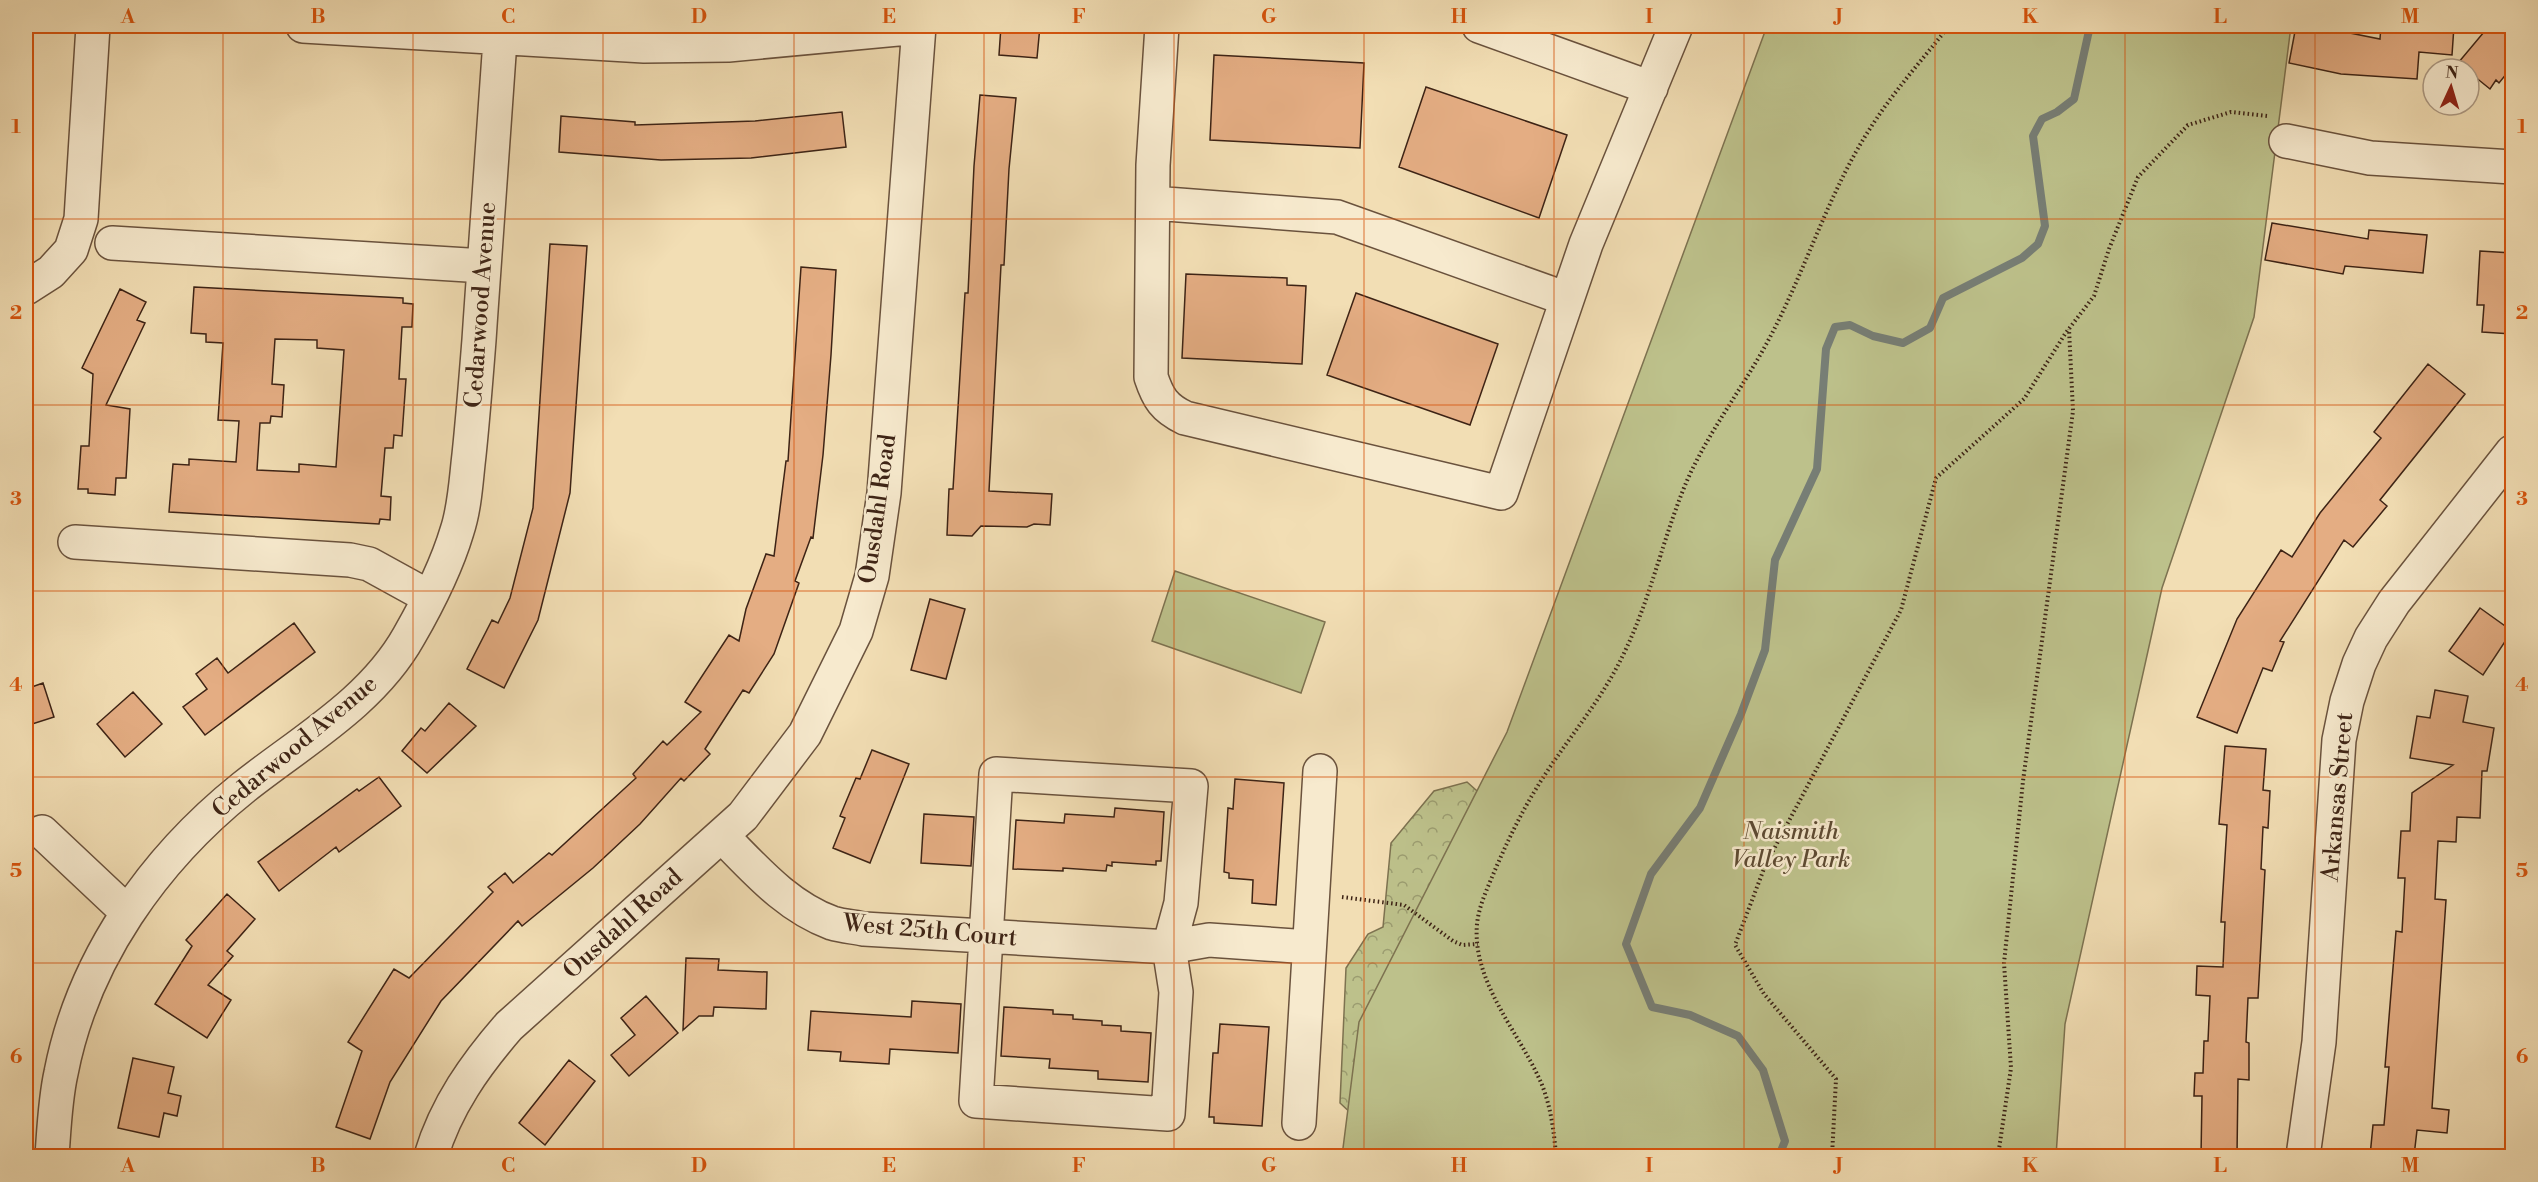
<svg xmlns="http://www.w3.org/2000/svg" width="2538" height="1182" viewBox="0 0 2538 1182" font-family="'Libre Bodoni',serif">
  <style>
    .forest { fill: url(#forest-crowns); stroke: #7d7250; stroke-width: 1.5 }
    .park { fill: #bdc18b; stroke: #7d7250; stroke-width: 1.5 }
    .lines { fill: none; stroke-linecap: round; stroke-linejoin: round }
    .stream { stroke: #777e75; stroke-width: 8 }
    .building { fill: #e4ad83; stroke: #3d2315; stroke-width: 1.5; fill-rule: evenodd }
    .minor-casing { stroke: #6a523d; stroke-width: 36 }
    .path { stroke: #3d2315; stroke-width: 4; stroke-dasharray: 1.5 3; stroke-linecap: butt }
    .minor { stroke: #f7eace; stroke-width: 33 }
    .grid { fill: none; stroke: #d7540d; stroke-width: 1.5; stroke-opacity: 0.55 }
    .labels { text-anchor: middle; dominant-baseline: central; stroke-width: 5; stroke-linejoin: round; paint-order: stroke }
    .street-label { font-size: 24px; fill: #3d2315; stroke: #f7eace }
    .park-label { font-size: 24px; font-style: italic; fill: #5d4a32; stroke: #f7eace }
    .neatline { fill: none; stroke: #d7540d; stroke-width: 2 }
    .grid-label { font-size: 20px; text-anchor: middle; font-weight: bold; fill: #d7540d }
  </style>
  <defs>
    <pattern id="forest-crowns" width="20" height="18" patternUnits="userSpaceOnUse" patternTransform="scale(1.5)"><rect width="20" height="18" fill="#bdc18b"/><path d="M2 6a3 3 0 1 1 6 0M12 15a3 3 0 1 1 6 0" fill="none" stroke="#9b9c70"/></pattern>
  </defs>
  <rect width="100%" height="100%" fill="#f2deb4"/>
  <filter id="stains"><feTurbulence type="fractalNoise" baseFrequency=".00333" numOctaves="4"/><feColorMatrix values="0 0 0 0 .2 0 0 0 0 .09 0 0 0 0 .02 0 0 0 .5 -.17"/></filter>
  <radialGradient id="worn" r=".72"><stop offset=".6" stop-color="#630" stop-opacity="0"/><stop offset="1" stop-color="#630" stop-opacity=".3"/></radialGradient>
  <path class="forest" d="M 1467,782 L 1485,798 L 1387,1147 L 1340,1103 L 1346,968 L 1368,934 L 1383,927 L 1391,843 L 1434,791 Z"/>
  <path class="park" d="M 1767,26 L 2291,26 L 2254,317 L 2162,588 L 2065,1024 L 2056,1156 L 1342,1156 L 1359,1022 L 1507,732 Z
    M 1175,571 L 1325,622 L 1301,693 L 1152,641 Z"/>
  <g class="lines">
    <path class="stream" d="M 1779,1156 L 1785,1141 L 1763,1070 L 1738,1036 L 1690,1015 L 1652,1007 L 1626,944 L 1651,874 L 1700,808 L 1741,714 L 1765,650 L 1775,560 L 1817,469 L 1826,349 L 1835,327 L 1850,325 L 1873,336 L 1903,343 L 1930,328 L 1943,298 L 2022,258 L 2038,244 L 2045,226 L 2033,136 L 2042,119 L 2057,112 L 2074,99 L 2090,26"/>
  </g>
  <path class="building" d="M 1001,26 L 1040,26 L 1037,58 L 999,55 Z
    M 2296,26 L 2315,26 L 2380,39 L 2381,26 L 2454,26 L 2452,55 L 2419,52 L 2417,79 L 2341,74 L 2289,63 Z
    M 2489,26 L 2512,26 L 2512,67 L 2499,83 L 2496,80 L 2490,89 L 2469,72 L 2469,69 L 2458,63 Z
    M 1214,55 L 1364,63 L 1360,148 L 1210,140 Z
    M 1426,87 L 1567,135 L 1539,218 L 1399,167 Z
    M 980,95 L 1016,98 L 1009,169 L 1004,265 L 1001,265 L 989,491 L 1052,494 L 1050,525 L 1034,524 L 1027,527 L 981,526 L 972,536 L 947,535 L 949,489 L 953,489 L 965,293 L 968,293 L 974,166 Z
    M 842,112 L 846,147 L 751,158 L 661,160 L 559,152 L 561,116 L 635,122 L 635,125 L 755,121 Z
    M 2272,223 L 2368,239 L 2369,230 L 2427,235 L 2423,273 L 2345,266 L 2343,274 L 2265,260 Z
    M 550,244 L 587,246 L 570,493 L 538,620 L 504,688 L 467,669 L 492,620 L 498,623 L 510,598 L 533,508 Z
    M 2480,251 L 2512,253 L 2512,334 L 2482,332 L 2484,305 L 2477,305 Z
    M 801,267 L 836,270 L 831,355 L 823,455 L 813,538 L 811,537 L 795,581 L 799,583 L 774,654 L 749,693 L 743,690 L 705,749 L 710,754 L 684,781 L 681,778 L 640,824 L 593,868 L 522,926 L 518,921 L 441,1001 L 390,1082 L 370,1139 L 336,1127 L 362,1051 L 348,1042 L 394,969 L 409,978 L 493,892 L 488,887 L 505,873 L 513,883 L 549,853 L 552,855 L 636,778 L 633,774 L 663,741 L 667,745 L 701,712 L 685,702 L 729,635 L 739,641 L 746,609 L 766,554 L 774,556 L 786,461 L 788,461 Z
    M 1186,274 L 1287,278 L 1287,285 L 1306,286 L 1302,364 L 1182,358 Z
    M 194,287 L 403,298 L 403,303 L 413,304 L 412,327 L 402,327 L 399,379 L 406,379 L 402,436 L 394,435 L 393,448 L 385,448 L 381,496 L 391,497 L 390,520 L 380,519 L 379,524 L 169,512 L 173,464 L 189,465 L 189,459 L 236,462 L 239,421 L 218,420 L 223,343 L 206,342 L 206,334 L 191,333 ZM 275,339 L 317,340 L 317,348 L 344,350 L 336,467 L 299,464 L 299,472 L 257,470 L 260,423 L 270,423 L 271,416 L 282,417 L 284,385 L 272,384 Z
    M 120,289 L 146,302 L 137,320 L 145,323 L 106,405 L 130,409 L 126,478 L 116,478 L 115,495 L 88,493 L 88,489 L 78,489 L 81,446 L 89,446 L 93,374 L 82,368 Z
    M 1356,293 L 1498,344 L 1470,425 L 1327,375 Z
    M 2428,364 L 2465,394 L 2380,500 L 2387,506 L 2353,547 L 2344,540 L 2280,641 L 2284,642 L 2272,671 L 2263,668 L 2237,733 L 2197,717 L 2237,619 L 2281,550 L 2292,557 L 2320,513 L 2381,438 L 2374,432 Z
    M 930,599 L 965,609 L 946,679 L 911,670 Z
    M 2480,608 L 2512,631 L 2483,675 L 2449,651 Z
    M 294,623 L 315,652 L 205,735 L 183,707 L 207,689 L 196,674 L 217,658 L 228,673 Z
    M 43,683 L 54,717 L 26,726 L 26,689 Z
    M 2435,690 L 2468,696 L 2463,722 L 2494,728 L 2487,771 L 2482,771 L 2480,818 L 2457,817 L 2456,842 L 2438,841 L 2435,899 L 2446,900 L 2432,1108 L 2449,1110 L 2447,1133 L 2417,1130 L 2414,1156 L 2370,1156 L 2373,1125 L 2384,1125 L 2389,1067 L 2385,1067 L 2396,931 L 2402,932 L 2405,878 L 2398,878 L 2401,831 L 2410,831 L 2412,793 L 2453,765 L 2410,758 L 2417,716 L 2430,718 Z
    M 133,692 L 162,724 L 125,757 L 97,724 Z
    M 449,703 L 476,726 L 427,773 L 402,751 L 421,728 L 425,731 Z
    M 2225,746 L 2266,749 L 2263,790 L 2270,791 L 2268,828 L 2263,827 L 2261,869 L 2265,870 L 2258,998 L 2248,998 L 2246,1042 L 2249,1043 L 2249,1080 L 2238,1079 L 2237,1156 L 2201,1156 L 2202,1096 L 2194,1096 L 2195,1073 L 2203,1073 L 2204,1041 L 2208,1041 L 2210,996 L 2196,995 L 2197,966 L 2223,967 L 2225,922 L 2221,922 L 2227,825 L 2219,824 Z
    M 872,750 L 909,764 L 870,863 L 833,848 L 845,818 L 840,816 L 856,778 L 860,779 Z
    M 379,777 L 401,806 L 339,852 L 336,847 L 279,891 L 258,862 L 357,789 L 359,791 Z
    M 1235,779 L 1284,783 L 1276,905 L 1252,903 L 1253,880 L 1229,878 L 1229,873 L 1224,872 L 1228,808 L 1233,809 Z
    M 1115,808 L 1164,812 L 1161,861 L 1156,861 L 1156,865 L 1112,862 L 1112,866 L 1107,865 L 1106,871 L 1063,868 L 1063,871 L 1013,869 L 1016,820 L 1064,823 L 1065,814 L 1114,817 Z
    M 924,814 L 974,817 L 971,866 L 921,863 Z
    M 227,894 L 255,919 L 227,951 L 233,956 L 208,985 L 231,1000 L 207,1038 L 155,1004 L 192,946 L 186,940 Z
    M 686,958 L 719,959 L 718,970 L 767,972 L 766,1009 L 714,1007 L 713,1016 L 699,1016 L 683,1030 Z
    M 646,996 L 678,1033 L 629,1076 L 611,1055 L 635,1035 L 621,1018 Z
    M 912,1001 L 961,1004 L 958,1053 L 890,1049 L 889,1064 L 840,1061 L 841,1052 L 808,1050 L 811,1011 L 911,1017 Z
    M 1004,1007 L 1053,1010 L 1053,1014 L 1073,1015 L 1073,1019 L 1102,1021 L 1102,1025 L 1121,1026 L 1121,1031 L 1151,1033 L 1148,1082 L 1098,1079 L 1098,1071 L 1049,1068 L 1050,1059 L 1001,1056 Z
    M 1220,1024 L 1269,1027 L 1262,1126 L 1214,1123 L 1214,1117 L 1209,1117 L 1213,1053 L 1218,1053 Z
    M 133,1058 L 174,1067 L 168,1093 L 181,1096 L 177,1116 L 164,1113 L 159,1137 L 118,1128 Z
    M 569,1060 L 595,1081 L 545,1145 L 519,1123 Z"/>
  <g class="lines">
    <defs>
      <path id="minor" d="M 303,26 L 644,46 L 728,45 L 919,27
        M 1162,26 L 1153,165 L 1151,377 C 1158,398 1164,408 1185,418 L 1501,493 L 1586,244 L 1676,26
        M 1479,26 L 1651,88
        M 2286,141 L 2370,158 L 2512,167
        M 1153,203 L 1337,217 L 1567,299
        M 112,243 L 484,266
        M 26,288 L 51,272 L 71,250 L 81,219 L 93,26
        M 75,542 L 350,560 L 369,564 L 429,597
        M 996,774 L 1191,786 L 1181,903 L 1169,947 L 1176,992 L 1168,1114 L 976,1101 Z
        M 42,832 L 127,912
        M 722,836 C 755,869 786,906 832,923 C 842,926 854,927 864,929 L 1169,947 L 1209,940 L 1309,947
        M 1299,1123 L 1320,771
        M 52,1156 C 54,1129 55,1100 61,1073 C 83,959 154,859 244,787 C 302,741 372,702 409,636 C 428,603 446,568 457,531 C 465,507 466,480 469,455 C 473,417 476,378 479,340 C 486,235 494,130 501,26
        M 431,1156 C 446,1106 475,1065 509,1026 L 743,816 L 805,734 L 856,631 L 872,576 L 884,493 L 919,26
        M 2303,1156 L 2319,1042 L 2339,740 L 2347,701 L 2359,664 L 2371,638 L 2394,602 L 2512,452"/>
    </defs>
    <use href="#minor" class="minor-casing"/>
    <path class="path" d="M 1342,897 L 1404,905 L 1453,941 L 1462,945 L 1478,944
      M 1556,1156 C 1554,1130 1550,1100 1538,1076 C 1516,1029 1472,980 1477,924 C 1479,905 1488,887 1495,870 C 1508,840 1522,811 1539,784 C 1567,739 1603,699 1625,651 C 1651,597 1663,538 1686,483 C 1708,432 1743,388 1769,339 C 1806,270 1828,193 1871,127 C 1894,91 1923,59 1949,26
      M 1832,1156 L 1836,1079 L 1764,994 L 1735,945 L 1765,866 L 1901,610 L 1936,478 L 2024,399 L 2065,334 L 2094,296 L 2109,249 L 2138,177 L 2188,125 L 2231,112 L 2267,116 L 2269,118
      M 1998,1156 L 2011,1068 L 2004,963 L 2023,781 L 2073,411 L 2069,329"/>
    <use href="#minor" class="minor"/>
  </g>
  <path class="grid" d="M 223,26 L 223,1156M 413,26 L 413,1156M 603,26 L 603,1156M 794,26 L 794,1156M 984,26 L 984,1156M 1174,26 L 1174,1156M 1364,26 L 1364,1156M 1554,26 L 1554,1156M 1744,26 L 1744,1156M 1935,26 L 1935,1156M 2125,26 L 2125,1156M 2315,26 L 2315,1156M 26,219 L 2512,219M 26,405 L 2512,405M 26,591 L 2512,591M 26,777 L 2512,777M 26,963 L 2512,963"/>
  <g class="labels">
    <g class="street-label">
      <text transform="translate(481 305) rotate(-86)">Cedarwood Avenue</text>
      <text transform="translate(878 509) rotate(-82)">Ousdahl Road</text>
      <text transform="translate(295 747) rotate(-40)">Cedarwood Avenue</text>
      <text transform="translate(2338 797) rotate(-85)">Arkansas Street</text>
      <text transform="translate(623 924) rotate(-42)">Ousdahl Road</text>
      <text transform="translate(930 931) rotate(5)">West 25th Court</text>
    </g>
    <g class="park-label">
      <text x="1791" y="832">Naismith<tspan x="1791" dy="28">Valley Park</tspan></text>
    </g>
  </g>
  <rect width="2538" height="1182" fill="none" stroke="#f2deb4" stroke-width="66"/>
  <g transform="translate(2451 87) rotate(4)"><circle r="28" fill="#f7eace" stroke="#ad9a84" stroke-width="1.5"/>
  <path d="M0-4.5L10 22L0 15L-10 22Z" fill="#8f2418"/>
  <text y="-9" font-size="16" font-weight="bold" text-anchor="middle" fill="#3d2315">N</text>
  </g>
  <rect x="33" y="33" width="2472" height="1116" class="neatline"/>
  <g class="grid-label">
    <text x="128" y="23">A</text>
    <text x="318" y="23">B</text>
    <text x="508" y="23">C</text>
    <text x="699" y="23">D</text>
    <text x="889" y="23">E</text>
    <text x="1079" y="23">F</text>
    <text x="1269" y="23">G</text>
    <text x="1459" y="23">H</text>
    <text x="1649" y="23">I</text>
    <text x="1839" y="23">J</text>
    <text x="2030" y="23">K</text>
    <text x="2220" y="23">L</text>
    <text x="2410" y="23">M</text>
    <text x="16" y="133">1</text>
    <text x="2522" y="133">1</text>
    <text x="16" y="319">2</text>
    <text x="2522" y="319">2</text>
    <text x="16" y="505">3</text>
    <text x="2522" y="505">3</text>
    <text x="16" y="691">4</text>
    <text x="2522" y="691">4</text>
    <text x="16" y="877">5</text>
    <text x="2522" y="877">5</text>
    <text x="16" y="1063">6</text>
    <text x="2522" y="1063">6</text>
    <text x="128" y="1172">A</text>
    <text x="318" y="1172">B</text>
    <text x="508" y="1172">C</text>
    <text x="699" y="1172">D</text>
    <text x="889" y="1172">E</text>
    <text x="1079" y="1172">F</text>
    <text x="1269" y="1172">G</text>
    <text x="1459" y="1172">H</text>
    <text x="1649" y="1172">I</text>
    <text x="1839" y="1172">J</text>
    <text x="2030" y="1172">K</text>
    <text x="2220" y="1172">L</text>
    <text x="2410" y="1172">M</text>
  </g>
  <rect width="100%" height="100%" filter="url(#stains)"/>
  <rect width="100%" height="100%" fill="url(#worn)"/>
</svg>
